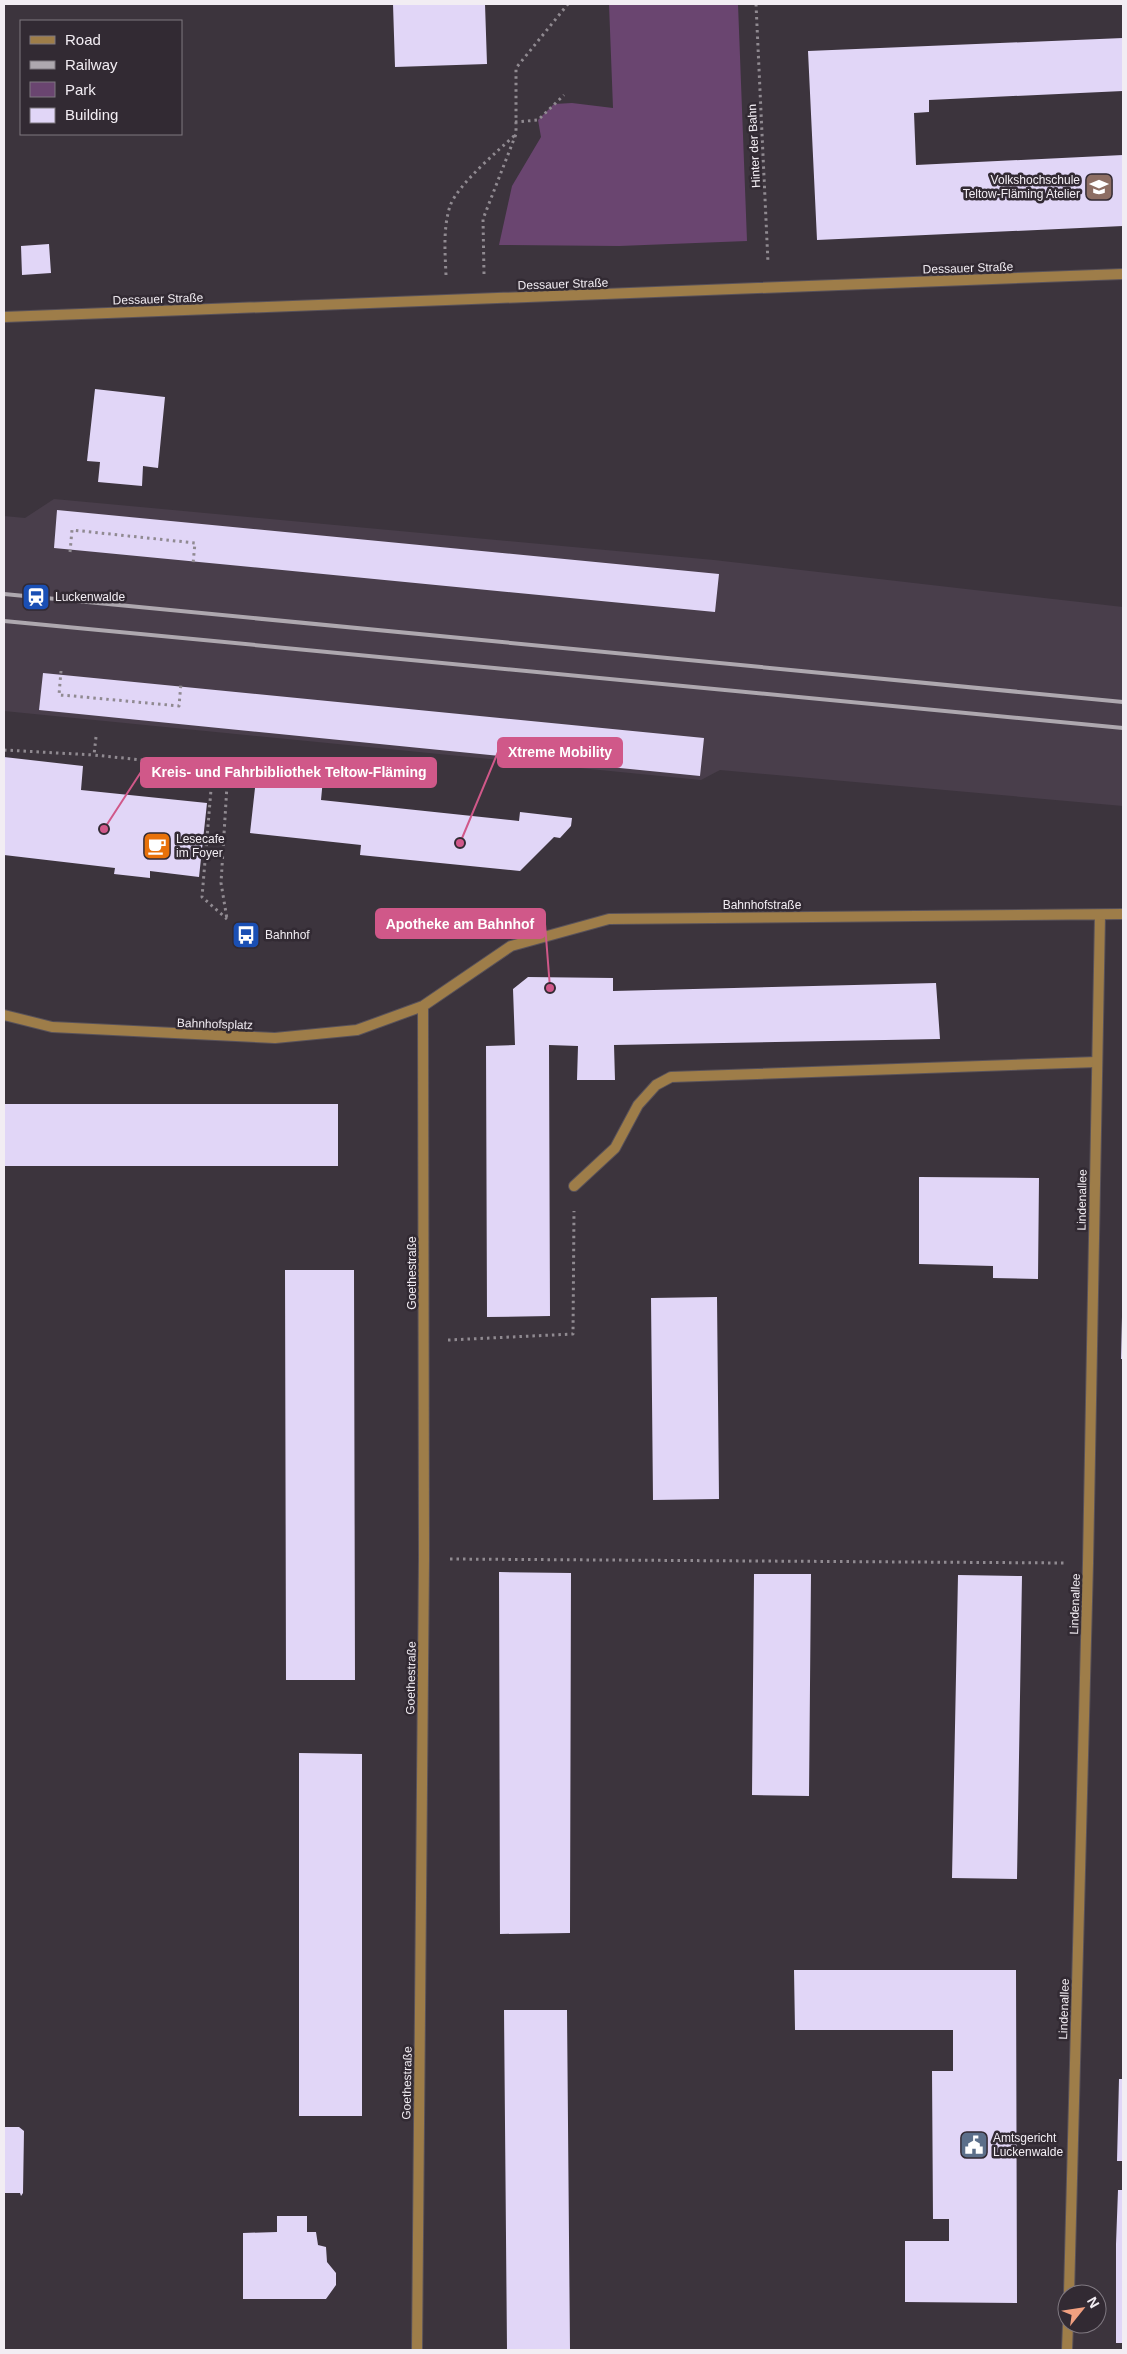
<svg xmlns="http://www.w3.org/2000/svg" width="1127" height="2354" viewBox="0 0 1127 2354" font-family="Arial,sans-serif">
  <style>
    .built { fill: #493e4b }
    .green { fill: #6a4570 }
    .building { fill: #e1d6f7 }
    .lines { fill: none; stroke-linecap: round; stroke-linejoin: round }
    .lane-casing { stroke: #59525a; stroke-width: 12 }
    .street-casing { stroke: #59525a; stroke-width: 12 }
    .path { stroke: #908a91; stroke-width: 3; stroke-dasharray: 2.5 4; stroke-linecap: butt }
    .lane { stroke: #9e7d49; stroke-width: 10 }
    .street { stroke: #9e7d49; stroke-width: 10 }
    .rail { stroke: #aea8af; stroke-width: 4 }
    .labels { text-anchor: middle; dominant-baseline: central; stroke-width: 5; stroke-linejoin: round; paint-order: stroke }
    .street-label { font-size: 12px; fill: #f2edf3; stroke: #322a33 }
    .poi-label { font-size: 12px; fill: #f2edf3; stroke: #322a33; text-anchor: start }
    .leader { fill: none; stroke: #d05889; stroke-width: 2 }
    .callout-dot { fill: #d05889; stroke: #322a33; stroke-width: 2 }
    .callout { fill: #d05889; stroke: #d05889; stroke-width: 2 }
    .callout-label { font-size: 14px; text-anchor: middle; font-weight: bold; fill: #fff }
  </style>
  <rect width="100%" height="100%" fill="#3c343d"/>
  <path class="built" d="M 54,499 L 714,560 L 1123,607 L 1123,806 L 720,770 L 701,780 L 4,711 L 4,516 L 25,518 Z"/>
  <path class="green" d="M 609,4 L 738,4 L 747,241 L 619,246 L 499,245 L 512,186 L 541,137 L 538,120 L 554,104 L 572,103 L 613,108 Z"/>
  <path class="building" d="M 393,4 L 485,4 L 487,64 L 395,67 Z
    M 1123,38 L 1123,91 L 929,100 L 929,112 L 914,113 L 916,165 L 1123,155 L 1123,226 L 817,240 L 808,51 Z
    M 49,244 L 51,273 L 22,275 L 21,246 Z
    M 95,389 L 165,397 L 158,468 L 143,466 L 142,486 L 98,482 L 100,462 L 87,461 Z
    M 57,510 L 719,574 L 715,612 L 54,548 Z
    M 43,673 L 704,738 L 700,776 L 39,710 Z
    M 4,757 L 83,766 L 81,790 L 207,803 L 199,877 L 150,871 L 150,878 L 114,874 L 115,868 L 4,855 Z
    M 258,761 L 324,768 L 321,800 L 519,821 L 520,812 L 572,818 L 571,826 L 560,838 L 554,837 L 520,871 L 360,855 L 361,845 L 250,833 Z
    M 528,977 L 613,978 L 613,991 L 936,983 L 940,1039 L 614,1045 L 615,1080 L 577,1080 L 578,1046 L 549,1045 L 550,1316 L 487,1317 L 486,1046 L 515,1045 L 513,989 Z
    M 4,1104 L 338,1104 L 338,1166 L 4,1166 Z
    M 919,1177 L 1039,1178 L 1038,1279 L 993,1278 L 993,1266 L 919,1264 Z
    M 285,1270 L 354,1270 L 355,1680 L 286,1680 Z
    M 717,1297 L 719,1499 L 653,1500 L 651,1298 Z
    M 1122,1317 L 1123,1317 L 1123,1359 L 1121,1359 Z
    M 499,1572 L 571,1573 L 570,1933 L 500,1934 Z
    M 754,1574 L 811,1574 L 809,1796 L 752,1795 Z
    M 958,1575 L 1022,1576 L 1017,1879 L 952,1878 Z
    M 299,1753 L 362,1754 L 362,2116 L 299,2116 Z
    M 794,1970 L 1016,1970 L 1017,2303 L 905,2302 L 905,2241 L 949,2241 L 949,2219 L 933,2219 L 932,2071 L 953,2071 L 953,2030 L 795,2030 Z
    M 504,2010 L 567,2010 L 570,2350 L 507,2350 Z
    M 1119,2079 L 1123,2079 L 1123,2161 L 1117,2161 Z
    M 4,2127 L 19,2127 L 24,2131 L 23,2193 L 21,2196 L 20,2193 L 4,2193 Z
    M 1118,2190 L 1123,2190 L 1123,2343 L 1116,2343 L 1116,2244 Z
    M 277,2216 L 307,2216 L 307,2232 L 316,2232 L 318,2245 L 326,2247 L 327,2262 L 336,2273 L 336,2285 L 326,2299 L 243,2299 L 243,2233 L 277,2232 Z"/>
  <g class="lines">
    <defs>
      <path id="lane" d="M 574,1186 L 615,1148 L 638,1105 L 656,1085 L 671,1077 L 1097,1062"/>
      <path id="street" d="M 4,317 L 1123,274
        M 4,1015 L 52,1027 L 275,1038 L 357,1030 L 423,1006 L 511,946 L 609,919 L 1123,914
        M 1069,2294 L 1088,1563 L 1100,915
        M 417,2350 L 424,1558 L 423,1006
        M 1067,2350 L 1068,2324"/>
    </defs>
    <use href="#lane" class="lane-casing"/>
    <use href="#street" class="street-casing"/>
    <path class="path" d="M 756,4 L 768,263
      M 515,122 L 538,120 L 564,95
      M 484,274 L 483,219 L 516,134 L 516,68 L 568,4
      M 446,275 C 445,252 443,228 450,206 C 458,184 498,151 515,135
      M 70,552 L 72,530 L 195,543 L 193,564
      M 61,671 L 59,695 L 73,696 L 179,706 L 181,683
      M 96,737 L 94,755 L 228,769 L 221,883 L 227,919
      M 4,750 L 94,755
      M 213,766 L 202,897 L 227,919
      M 448,1340 L 573,1334 L 574,1211
      M 450,1559 L 1064,1563"/>
    <use href="#lane" class="lane"/>
    <use href="#street" class="street"/>
    <path class="rail" d="M 4,594 L 1123,702
      M 4,621 L 1123,728"/>
  </g>
  <defs>
    <symbol id="university-square" viewBox="-11 -11 22 22"><rect x="-9" y="-9" width="18" height="18" rx="4" fill="#8d6e63" stroke="#322a33"/><path d="M0-5L7-2L0 1L-7-2ZM-4 1L0 2.5L4 1V4Q0 6-4 4Z" fill="#fff"/></symbol>
    <symbol id="station-square" viewBox="-11 -11 22 22"><rect x="-9" y="-9" width="18" height="18" rx="4" fill="#1a4fb4" stroke="#322a33"/><path d="M-3-6H3Q5-6 5-4V2Q5 4 3 4L4.5 6H3L1.5 4h-3L-3 6H-4.5L-3 4Q-5 4-5 2V-4Q-5-6-3-6ZM-3.5-4v3h7v-3ZM-3.5 1v1.5H-2V1ZM2 1v1.5H3.5V1Z" fill="#fff"/></symbol>
    <symbol id="cafe-square" viewBox="-11 -11 22 22"><rect x="-9" y="-9" width="18" height="18" rx="4" fill="#e8710a" stroke="#322a33"/><path d="M-5.5-4.5H6V0H3Q3 3.5 0 3.5H-2.5Q-5.5 3.5-5.5 0ZM3-3.2v2h1.7v-2ZM-6 4.5H4V6H-6Z" fill="#fff"/></symbol>
    <symbol id="bus-square" viewBox="-11 -11 22 22"><rect x="-9" y="-9" width="18" height="18" rx="4" fill="#1a4fb4" stroke="#322a33"/><path d="M-5-6H5V4H4V6H2V4H-2V6H-4V4H-5ZM-3.5-4V0h7V-4ZM-3.5 1.2v1.5H-2V1.2ZM2 1.2v1.5H3.5V1.2Z" fill="#fff"/></symbol>
    <symbol id="civic-square" viewBox="-11 -11 22 22"><rect x="-9" y="-9" width="18" height="18" rx="4" fill="#5c6f8a" stroke="#322a33"/><path d="M-.6-6.5H3V-4.5H.6V-3L4-1V1h2V6H-6V1h2V-1L-.6-3ZM-1.2 2.5V6h2.4V2.5Z" fill="#fff"/></symbol>
  </defs>
  <g fill-rule="evenodd">
    <use href="#university-square" x="1083" y="171" width="32" height="32"/>
    <use href="#station-square" x="20" y="581" width="32" height="32"/>
    <use href="#cafe-square" x="141" y="830" width="32" height="32"/>
    <use href="#bus-square" x="230" y="919" width="32" height="32"/>
    <use href="#civic-square" x="958" y="2129" width="32" height="32"/>
  </g>
  <g class="labels">
    <g class="street-label">
      <text transform="translate(754 146) rotate(-93)">Hinter der Bahn</text>
      <text transform="translate(968 268) rotate(-2)">Dessauer Straße</text>
      <text transform="translate(563 284) rotate(-2)">Dessauer Straße</text>
      <text transform="translate(158 299) rotate(-2)">Dessauer Straße</text>
      <text x="762" y="905">Bahnhofstraße</text>
      <text transform="translate(215 1024) rotate(2)">Bahnhofsplatz</text>
      <text transform="translate(1082 1200) rotate(-89)">Lindenallee</text>
      <text transform="translate(412 1273) rotate(-90)">Goethestraße</text>
      <text transform="translate(1075 1604) rotate(-88)">Lindenallee</text>
      <text transform="translate(411 1678) rotate(-89)">Goethestraße</text>
      <text transform="translate(1064 2009) rotate(-88)">Lindenallee</text>
      <text transform="translate(407 2083) rotate(-89)">Goethestraße</text>
    </g>
    <g class="poi-label">
      <text x="1080" y="180" text-anchor="end">Volkshochschule<tspan x="1080" dy="14">Teltow-Fläming Atelier</tspan></text>
      <text x="55" y="597">Luckenwalde</text>
      <text x="176" y="839">Lesecafe<tspan x="176" dy="14">im Foyer</tspan></text>
      <text x="265" y="935">Bahnhof</text>
      <text x="993" y="2138">Amtsgericht<tspan x="993" dy="14">Luckenwalde</tspan></text>
    </g>
  </g>
  <path class="leader" d="M460 843L498 752M104 829L141 772M550 988L545 924"/>
  <g class="callout-dot">
    <circle cx="460" cy="843" r="5"/>
    <circle cx="104" cy="829" r="5"/>
    <circle cx="550" cy="988" r="5"/>
  </g>
  <g class="callout">
    <rect x="498" y="738" width="124" height="29" rx="5"/>
    <rect x="141" y="758" width="295" height="29" rx="5"/>
    <rect x="376" y="909" width="169" height="29" rx="5"/>
  </g>
  <g class="callout-label">
    <text x="560" y="757">Xtreme Mobility</text>
    <text x="289" y="777">Kreis- und Fahrbibliothek Teltow-Fläming</text>
    <text x="460" y="929">Apotheke am Bahnhof</text>
  </g>
  <rect width="1127" height="2354" fill="none" stroke="#f2edf3" stroke-width="10"/>
  <rect x="20" y="20" width="162" height="115" fill="#322a33" stroke="#7f7880"/>
  <rect x="30" y="36" width="25" height="8" fill="#9e7d49" stroke="#7f7880"/>
  <text x="65" y="45" font-size="15" fill="#f2edf3">Road</text>
  <rect x="30" y="61" width="25" height="8" fill="#aea8af" stroke="#7f7880"/>
  <text x="65" y="70" font-size="15" fill="#f2edf3">Railway</text>
  <rect x="30" y="82" width="25" height="15" fill="#6a4570" stroke="#7f7880"/>
  <text x="65" y="95" font-size="15" fill="#f2edf3">Park</text>
  <rect x="30" y="108" width="25" height="15" fill="#e1d6f7" stroke="#7f7880"/>
  <text x="65" y="120" font-size="15" fill="#f2edf3">Building</text>
  <g transform="translate(1082 2309) rotate(60)"><circle r="24" fill="#322a33" stroke="#7f7880"/>
  <path d="M0-4L9 19L0 12L-9 19Z" fill="#f2a080"/>
  <text y="-8" font-size="14" font-weight="bold" text-anchor="middle" fill="#f2edf3">N</text>
  </g>
</svg>
